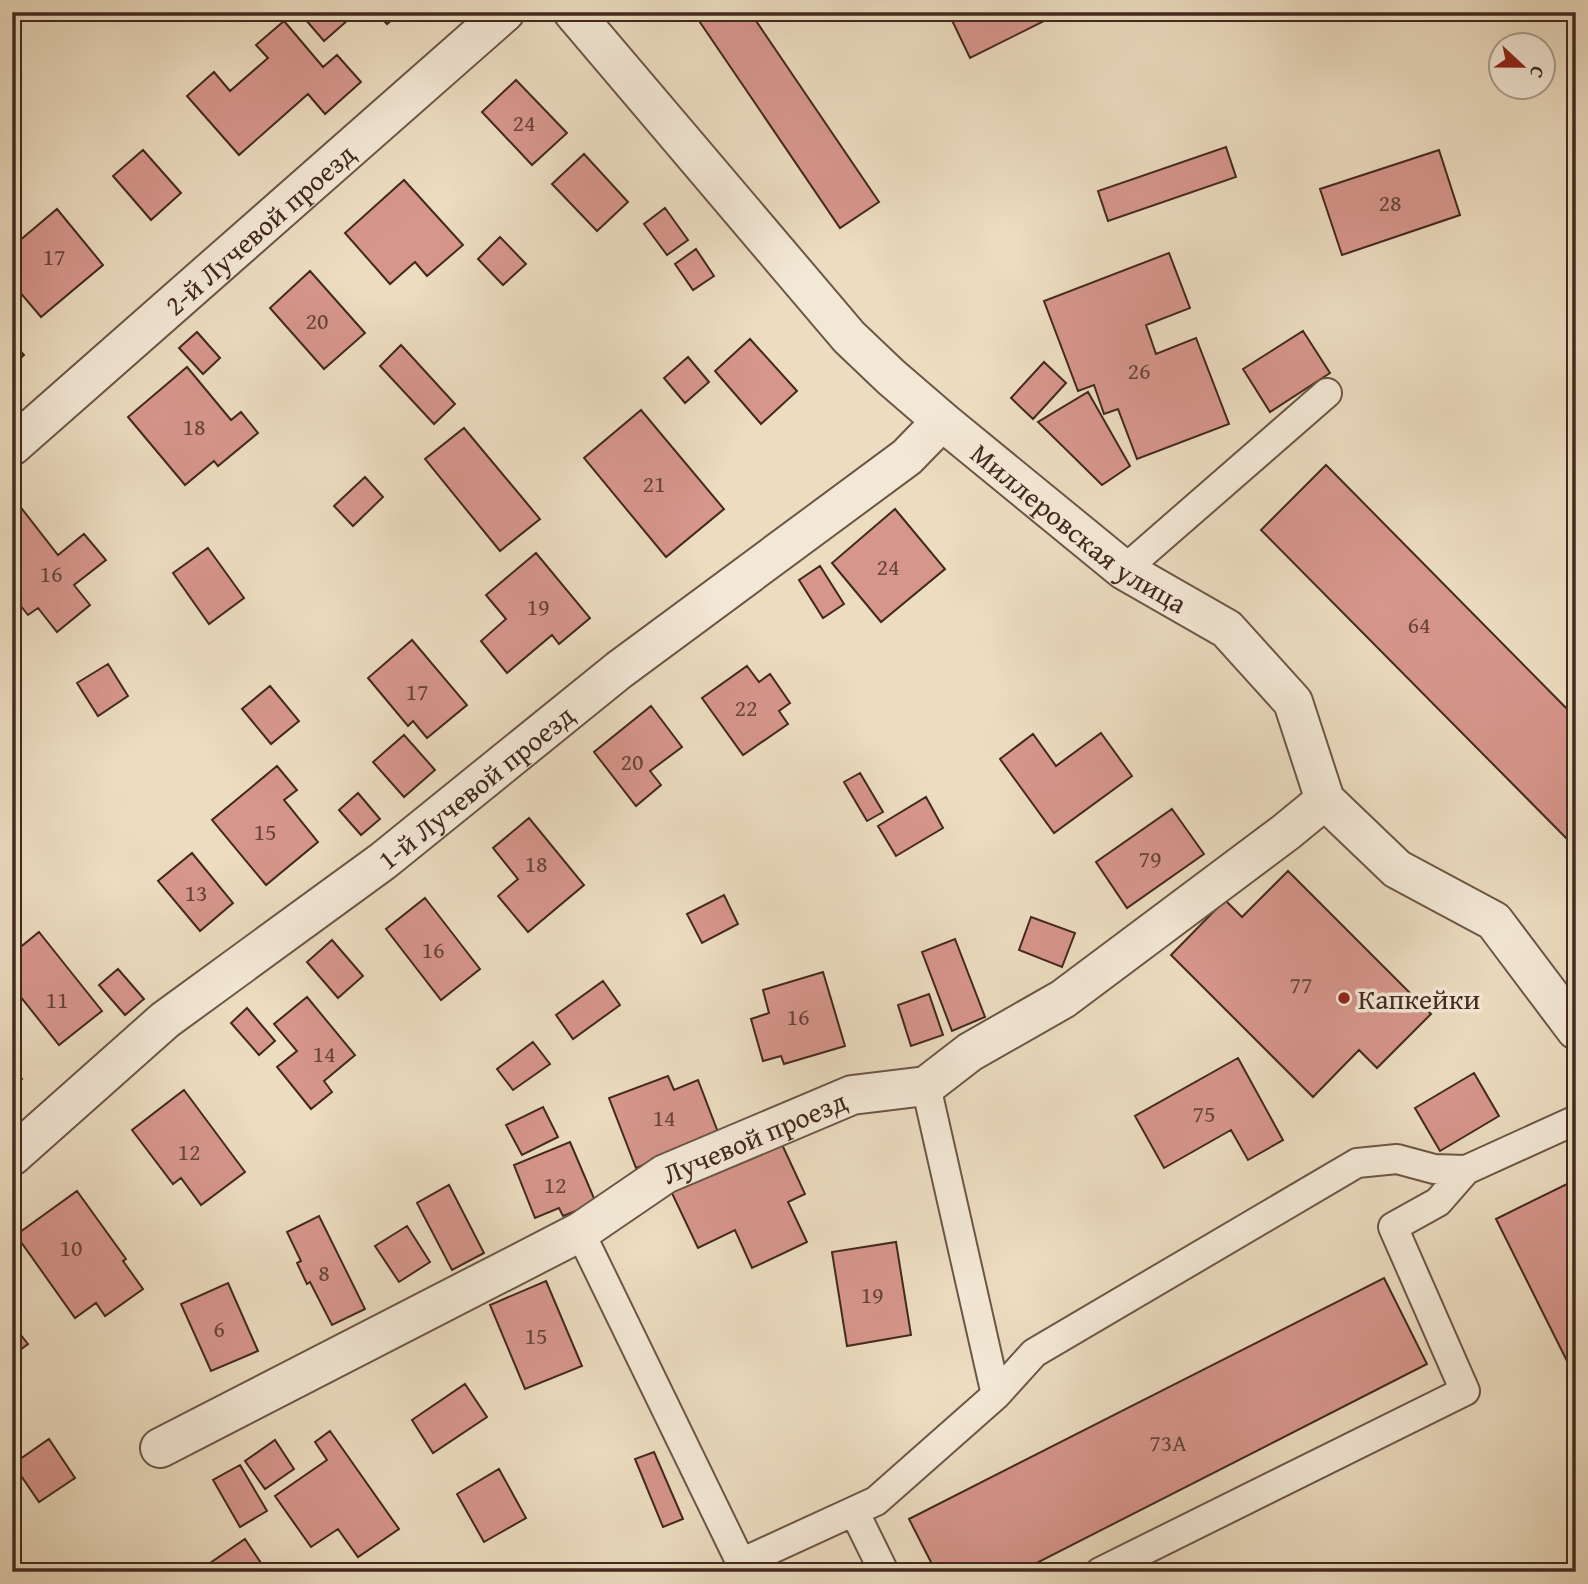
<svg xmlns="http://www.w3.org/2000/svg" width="1588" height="1584" viewBox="0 0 1588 1584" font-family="'Gentium Book Plus',serif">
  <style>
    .building { fill: #d7968c; stroke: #42291f; stroke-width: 2 }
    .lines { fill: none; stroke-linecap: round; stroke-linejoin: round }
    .service-casing { stroke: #6c5647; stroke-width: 32 }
    .minor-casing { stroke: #6c5647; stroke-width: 42 }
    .service { stroke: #f3e8d6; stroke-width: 28 }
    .minor { stroke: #f3e8d6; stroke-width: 38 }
    .poi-dot { fill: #8f2418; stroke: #f3e8d6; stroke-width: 2.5 }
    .labels { text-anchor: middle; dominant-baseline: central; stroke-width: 7; stroke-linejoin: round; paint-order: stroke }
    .number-label { font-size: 24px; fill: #67443a }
    .street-label { font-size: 28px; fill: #42291f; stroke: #f3e8d6 }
    .poi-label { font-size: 28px; fill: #42291f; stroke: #f3e8d6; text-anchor: start }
  </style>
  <rect width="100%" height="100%" fill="#ecdcc0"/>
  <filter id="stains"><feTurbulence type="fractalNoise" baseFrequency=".00286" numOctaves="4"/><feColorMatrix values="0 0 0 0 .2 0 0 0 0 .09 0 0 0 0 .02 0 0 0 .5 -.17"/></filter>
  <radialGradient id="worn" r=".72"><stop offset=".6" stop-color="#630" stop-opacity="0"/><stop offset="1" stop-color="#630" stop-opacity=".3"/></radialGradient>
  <path class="building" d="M 299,12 L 357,12 L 324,41 Z
    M 376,12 L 401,12 L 387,24 Z
    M 693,12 L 750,12 L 879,202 L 840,228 Z
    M 948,12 L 1062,12 L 970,58 Z
    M 284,21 L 323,67 L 337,55 L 361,82 L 325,114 L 308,94 L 239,155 L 187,96 L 214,72 L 230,91 L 268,58 L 256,45 Z
    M 516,80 L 567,133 L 532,165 L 482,112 Z
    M 1226,147 L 1236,177 L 1108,221 L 1098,191 Z
    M 143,150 L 181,193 L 151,220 L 113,176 Z
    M 1439,150 L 1460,215 L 1342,255 L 1320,189 Z
    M 584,154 L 628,202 L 597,231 L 552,184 Z
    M 404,180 L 463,245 L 427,276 L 415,262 L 390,284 L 345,233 Z
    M 665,208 L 688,240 L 667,255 L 644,224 Z
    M 57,209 L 103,265 L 41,317 L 12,283 L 12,247 Z
    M 500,237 L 526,264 L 503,285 L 478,259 Z
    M 696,249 L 714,276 L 693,290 L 675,264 Z
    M 1169,253 L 1190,308 L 1146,325 L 1156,354 L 1196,338 L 1229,424 L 1137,459 L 1118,409 L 1104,414 L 1094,385 L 1078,391 L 1044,301 Z
    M 310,271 L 365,333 L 324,369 L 270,308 Z
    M 1303,331 L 1330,373 L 1270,412 L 1243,369 Z
    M 197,332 L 220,358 L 203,374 L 179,348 Z
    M 750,339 L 797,391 L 761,424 L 715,371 Z
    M 12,342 L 24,355 L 12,366 Z
    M 401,345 L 455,404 L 434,424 L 380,366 Z
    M 688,357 L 709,382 L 685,403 L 664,378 Z
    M 1044,362 L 1066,383 L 1033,419 L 1011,398 Z
    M 187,367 L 231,420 L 241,412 L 258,433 L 218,466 L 214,461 L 185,485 L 128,417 Z
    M 1088,392 L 1130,466 L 1102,485 L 1038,422 Z
    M 641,410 L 724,509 L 666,557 L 584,458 Z
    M 464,428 L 540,519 L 500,551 L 425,459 Z
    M 1326,465 L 1576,718 L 1576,848 L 1261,530 Z
    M 365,477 L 383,497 L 353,526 L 334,506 Z
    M 15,500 L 58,555 L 84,534 L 106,560 L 74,585 L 90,605 L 57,632 L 38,608 L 28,615 L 12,595 L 12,502 Z
    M 895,509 L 945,569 L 881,622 L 832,563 Z
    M 208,548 L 244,598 L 209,624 L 173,573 Z
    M 536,553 L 590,618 L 559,644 L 552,635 L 507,673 L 481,641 L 506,619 L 486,595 Z
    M 820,566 L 844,604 L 823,618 L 799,580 Z
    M 412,640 L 467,705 L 427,738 L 413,721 L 408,726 L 368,678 Z
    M 108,664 L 128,696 L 98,716 L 77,683 Z
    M 747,666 L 759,682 L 770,674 L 790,703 L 779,711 L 788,724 L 743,755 L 702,698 Z
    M 270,686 L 299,721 L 271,744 L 242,709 Z
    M 651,706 L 682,747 L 650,771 L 661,785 L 636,806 L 594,752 Z
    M 1101,733 L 1132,776 L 1054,833 L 1000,759 L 1033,734 L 1056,766 Z
    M 404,735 L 435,770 L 404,797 L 373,762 Z
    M 277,766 L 297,790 L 284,800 L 318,842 L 266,885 L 212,820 Z
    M 860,773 L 883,812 L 867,821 L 844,782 Z
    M 358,793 L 380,819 L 361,835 L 339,810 Z
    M 926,797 L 943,828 L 896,856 L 878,826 Z
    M 1172,809 L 1204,854 L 1127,908 L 1096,862 Z
    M 529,818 L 584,885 L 528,932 L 498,896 L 518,879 L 493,848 Z
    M 192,853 L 233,903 L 200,931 L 158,881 Z
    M 1288,871 L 1431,1014 L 1377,1068 L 1359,1050 L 1313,1097 L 1171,955 L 1225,900 L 1242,917 Z
    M 724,895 L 738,924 L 702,943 L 687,914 Z
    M 425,898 L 480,969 L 441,1000 L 386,929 Z
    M 1031,917 L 1075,933 L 1062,967 L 1019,950 Z
    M 39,932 L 102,1011 L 59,1045 L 12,986 L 12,954 Z
    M 955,939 L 985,1017 L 952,1031 L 922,952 Z
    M 332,940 L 363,976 L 338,998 L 307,962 Z
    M 118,969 L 144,999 L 125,1015 L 99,985 Z
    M 823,972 L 845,1046 L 784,1064 L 781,1056 L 763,1061 L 751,1019 L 769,1013 L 763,990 Z
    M 603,981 L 620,1005 L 573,1039 L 556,1015 Z
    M 929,994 L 943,1035 L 911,1046 L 898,1005 Z
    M 307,997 L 355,1055 L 324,1081 L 332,1092 L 311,1109 L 277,1067 L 297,1051 L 274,1024 Z
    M 247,1008 L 275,1041 L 259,1055 L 231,1023 Z
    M 533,1042 L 550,1064 L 513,1090 L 497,1069 Z
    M 1238,1058 L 1283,1140 L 1248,1160 L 1231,1130 L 1164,1168 L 1135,1116 Z
    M 12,1067 L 22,1079 L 12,1088 Z
    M 1474,1073 L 1499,1116 L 1440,1151 L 1415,1108 Z
    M 668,1076 L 674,1090 L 698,1080 L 719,1135 L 636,1168 L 609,1098 Z
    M 184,1090 L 245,1172 L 201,1205 L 181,1178 L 173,1184 L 132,1130 Z
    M 543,1107 L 558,1137 L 522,1155 L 506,1125 Z
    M 779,1138 L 805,1194 L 788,1202 L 807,1242 L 752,1268 L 735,1230 L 698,1248 L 670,1189 Z
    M 570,1142 L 596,1203 L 563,1216 L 559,1208 L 535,1218 L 514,1165 Z
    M 1575,1180 L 1576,1182 L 1576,1379 L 1496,1219 Z
    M 449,1185 L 484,1253 L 452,1270 L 417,1203 Z
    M 77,1191 L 126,1259 L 123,1261 L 143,1289 L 105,1316 L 96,1303 L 75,1318 L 16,1235 Z
    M 319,1216 L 365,1309 L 332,1325 L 310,1282 L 307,1284 L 297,1263 L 301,1261 L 287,1232 Z
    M 407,1226 L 430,1262 L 399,1282 L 375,1246 Z
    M 896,1242 L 911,1335 L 847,1346 L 832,1252 Z
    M 1384,1278 L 1427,1364 L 1019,1572 L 936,1572 L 909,1519 Z
    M 546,1281 L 582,1366 L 525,1389 L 490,1305 Z
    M 228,1283 L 258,1351 L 211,1371 L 181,1304 Z
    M 12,1324 L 28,1344 L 12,1356 Z
    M 465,1384 L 487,1417 L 433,1453 L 412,1420 Z
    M 330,1431 L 399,1529 L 358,1557 L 338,1529 L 311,1547 L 275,1496 L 327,1460 L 315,1442 Z
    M 49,1439 L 75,1478 L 39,1502 L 13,1464 Z
    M 275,1440 L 294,1469 L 265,1489 L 245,1461 Z
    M 654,1452 L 683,1519 L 663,1527 L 635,1459 Z
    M 240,1465 L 267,1511 L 240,1527 L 213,1480 Z
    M 499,1469 L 526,1518 L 484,1542 L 457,1494 Z
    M 245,1539 L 267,1572 L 197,1572 Z"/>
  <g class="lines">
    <defs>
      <path id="service" d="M 1124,570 L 1327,393
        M 926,1086 L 996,1395
        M 580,1232 L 741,1563 L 876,1501 L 996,1395 L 1034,1353 L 1357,1163 L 1397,1159 L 1434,1169 L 1466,1170 L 1576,1120
        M 854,1511 L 884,1572
        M 1100,1572 L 1465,1391 L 1393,1227 L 1438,1202 L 1466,1170"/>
      <g id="minor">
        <path id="s1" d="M 573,12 L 849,337 L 891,377 L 942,421 L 1124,570 L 1227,629 L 1293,702 L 1325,800 L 1397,869 L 1494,921 L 1576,1030"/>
        <path id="s2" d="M 12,446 L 505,12"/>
        <path id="s3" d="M 12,1156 L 165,1020 L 383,861 L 619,670 L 907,457 L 942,421"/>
        <path id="s4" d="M 160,1448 L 580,1232 L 665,1174 L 852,1095 L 926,1086 L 970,1052 L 1063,999 L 1286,832 L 1325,800"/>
      </g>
    </defs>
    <use href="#service" class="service-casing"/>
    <use href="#minor" class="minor-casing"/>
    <use href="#service" class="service"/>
    <use href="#minor" class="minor"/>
  </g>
  <circle class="poi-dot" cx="1344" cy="998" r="7"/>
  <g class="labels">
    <g class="number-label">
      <text x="524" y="122">24</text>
      <text x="1390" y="202">28</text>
      <text x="54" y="256">17</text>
      <text x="317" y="320">20</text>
      <text x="1139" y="370">26</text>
      <text x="194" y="426">18</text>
      <text x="654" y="483">21</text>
      <text x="888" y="566">24</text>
      <text x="51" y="573">16</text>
      <text x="538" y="606">19</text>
      <text x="1419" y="624">64</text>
      <text x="417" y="691">17</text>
      <text x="746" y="707">22</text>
      <text x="632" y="761">20</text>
      <text x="265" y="831">15</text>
      <text x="1150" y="858">79</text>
      <text x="536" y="863">18</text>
      <text x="196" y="892">13</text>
      <text x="433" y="949">16</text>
      <text x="1301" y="984">77</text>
      <text x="57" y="999">11</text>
      <text x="798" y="1016">16</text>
      <text x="324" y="1053">14</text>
      <text x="1204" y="1113">75</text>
      <text x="664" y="1117">14</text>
      <text x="189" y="1151">12</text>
      <text x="555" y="1184">12</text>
      <text x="71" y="1247">10</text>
      <text x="324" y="1272">8</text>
      <text x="872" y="1294">19</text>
      <text x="219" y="1328">6</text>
      <text x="536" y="1335">15</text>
      <text x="1168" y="1442">73А</text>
    </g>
    <g class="street-label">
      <text stroke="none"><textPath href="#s2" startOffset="329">2-й Лучевой проезд</textPath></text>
      <text stroke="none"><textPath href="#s1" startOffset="726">Миллеровская улица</textPath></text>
      <text stroke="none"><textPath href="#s3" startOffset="593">1-й Лучевой проезд</textPath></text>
      <text stroke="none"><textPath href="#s4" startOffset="672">Лучевой проезд</textPath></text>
    </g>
    <g class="poi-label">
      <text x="1358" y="998">Капкейки</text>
    </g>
  </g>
  <rect width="1588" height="1584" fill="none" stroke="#ecdcc0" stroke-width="42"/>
  <rect x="14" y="14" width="1560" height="1556" fill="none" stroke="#42291f" stroke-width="3.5"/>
  <rect x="21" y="21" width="1546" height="1542" fill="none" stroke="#42291f" stroke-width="2"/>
  <g transform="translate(1522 66) rotate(112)"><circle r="33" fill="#f3e8d6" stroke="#ac9c8d" stroke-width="2"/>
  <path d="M0-5L12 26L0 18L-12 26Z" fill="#8f2418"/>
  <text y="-10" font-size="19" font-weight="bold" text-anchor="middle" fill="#42291f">С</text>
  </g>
  <rect width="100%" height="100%" filter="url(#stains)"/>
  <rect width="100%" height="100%" fill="url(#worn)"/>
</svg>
